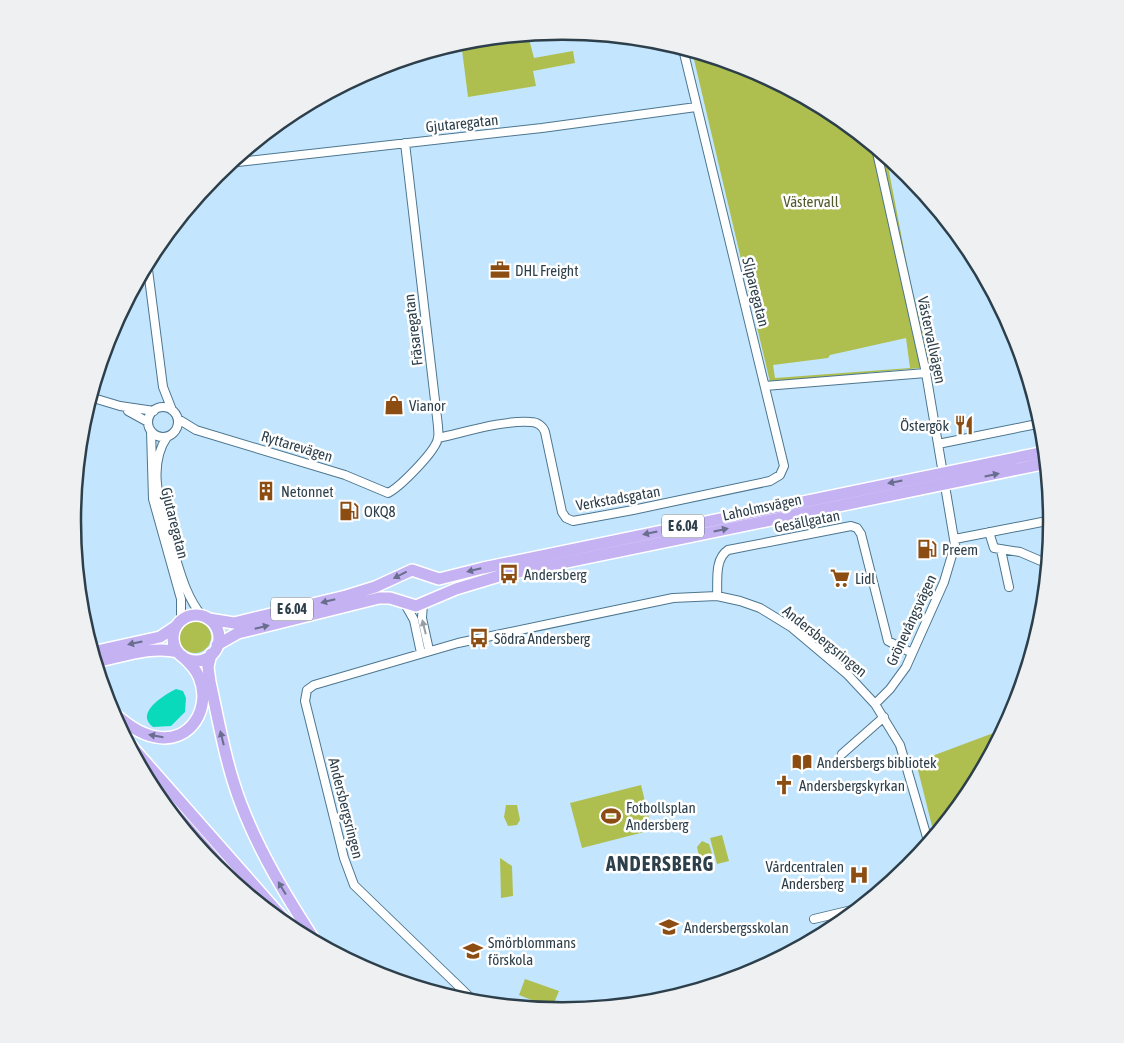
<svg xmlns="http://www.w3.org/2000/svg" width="1124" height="1043" viewBox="0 0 1124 1043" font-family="'Asap Condensed',sans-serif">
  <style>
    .green { fill: #aebf4f; fill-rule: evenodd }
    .water { fill: #08dabb }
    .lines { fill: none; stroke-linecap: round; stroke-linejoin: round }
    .minor-casing { stroke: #4d768f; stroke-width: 10 }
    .highway-casing { stroke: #fff; stroke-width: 14 }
    .minor { stroke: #fff; stroke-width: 8 }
    .highway { stroke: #c4b2f2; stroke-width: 11 }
    .oneway { fill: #696d8e }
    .oneway2 { fill: #969fa5 }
    .labels { text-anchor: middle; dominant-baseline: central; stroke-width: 5; stroke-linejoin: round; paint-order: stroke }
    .shield { fill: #fff; stroke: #6c7981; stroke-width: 1 }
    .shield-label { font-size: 14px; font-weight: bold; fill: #2d3f4b }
    .street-label { font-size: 15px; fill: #2d3f4b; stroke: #fff }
    .park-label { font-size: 15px; fill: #515929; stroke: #fff }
    .poi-label { font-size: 15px; fill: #2d3f4b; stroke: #fff; text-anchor: start }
    .district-label { font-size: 20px; font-weight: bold; letter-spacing: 1px; fill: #2d3f4b; stroke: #fff }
    .rim { fill: none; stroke: #2d3f4b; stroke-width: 2.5 }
  </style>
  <rect width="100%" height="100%" fill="#c3e6fe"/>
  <path class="green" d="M 528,35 L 534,58 L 573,51 L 575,63 L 533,71 L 536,86 L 468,97 L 461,42 Z
    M 692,51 L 750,69 L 835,114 L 886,156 L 910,280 L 931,367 L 770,382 ZM 906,338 L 910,368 L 775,378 L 773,365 L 828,358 L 830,355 Z
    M179 637a16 16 0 1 1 32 0a16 16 0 1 1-32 0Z
    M 1004,729 L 969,794 L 946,822 L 932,826 L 916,762 Z
    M 641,785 L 652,830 L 582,848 L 570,803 Z
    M 506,805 L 517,805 L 520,820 L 517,825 L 508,826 L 504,817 Z
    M 722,835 L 729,861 L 717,864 L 710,838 Z
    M 702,841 L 709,844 L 714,860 L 708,866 L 701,864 L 697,847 Z
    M 500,858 L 512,866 L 513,896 L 501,898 Z
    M 525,979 L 559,991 L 552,1008 L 519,995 Z"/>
  <path class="water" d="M 176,689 L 183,691 L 186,698 L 185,712 L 171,726 L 153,727 C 134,713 164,695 176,689 Z"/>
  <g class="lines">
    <defs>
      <path id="minor" d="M 229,163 L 542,128 L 696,107
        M 147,262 L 163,387 L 172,410
        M 765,386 L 926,373
        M 90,397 L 120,406 L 154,411
        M148 422a15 15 0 1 1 30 0a15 15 0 1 1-30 0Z
        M 128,411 L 148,422
        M 178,419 L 196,430 L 345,475 L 388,493 C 400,487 436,451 438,438 C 439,434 438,429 438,426 L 405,143
        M 151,431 L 153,499 L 181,599 L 181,620
        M 167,437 C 145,469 163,513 172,546 C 180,571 185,595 202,616
        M 438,438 C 466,432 503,420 531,422 C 537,422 543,426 545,432 L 562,512 L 566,518 L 573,521 L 633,510 L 770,481 L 780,475 L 784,466 L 683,49
        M 938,444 L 1042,423
        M 989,532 L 994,548 L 1020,552 L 1048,564
        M 955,539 L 1052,520
        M 1001,550 L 1009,587
        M 717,596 C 718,582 714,559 728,550 L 851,526 L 857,528 L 861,534 L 888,641 L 912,653
        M 423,603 L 422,618 L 429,650
        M 405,604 L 414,620 L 421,653
        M 875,704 L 890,689 L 906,667 L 944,582 L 955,545 L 926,373 L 876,148
        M 842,754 L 884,717
        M 814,919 L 860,908
        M 476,1003 L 354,885 L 344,858 L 305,701 L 307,690 L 314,685 L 458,643 L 673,598 L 717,596 L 740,601 L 760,608 L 791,627 L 848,675 L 875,704 L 900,745 L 929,844"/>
      <path id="highway" d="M173 638a23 23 0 1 1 46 0a23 23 0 1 1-46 0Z
        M 209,619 L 234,623 L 346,596 L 375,587 L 412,570 L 439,579 L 483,568 L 1045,452
        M 217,645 L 238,633 L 379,598 L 390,598 L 416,606 L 456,589 L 499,576 L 1047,463
        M 92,652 L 160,637 L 175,627
        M 211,654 L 208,667 L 210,682 C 219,723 226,765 241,804 C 260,854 288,899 317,944
        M 95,662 C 121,657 152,645 178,652
        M 110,710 C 123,721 138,734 156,737 C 191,744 212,707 199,677 C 195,668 189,662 182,656
        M 126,740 L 296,933
        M 149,784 L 243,891"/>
    </defs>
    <use href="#minor" class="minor-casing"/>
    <use href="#highway" class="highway-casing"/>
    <use href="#minor" class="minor"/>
    <use href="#highway" class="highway"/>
  </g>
  <defs><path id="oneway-solid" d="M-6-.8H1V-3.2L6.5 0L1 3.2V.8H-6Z" transform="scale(1.25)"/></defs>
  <g class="oneway">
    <use href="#oneway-solid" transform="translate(992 475) rotate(-12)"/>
    <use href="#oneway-solid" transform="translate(895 482) rotate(169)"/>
    <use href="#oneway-solid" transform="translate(721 530) rotate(-12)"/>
    <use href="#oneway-solid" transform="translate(650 533) rotate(168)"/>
    <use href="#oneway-solid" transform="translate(474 570) rotate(166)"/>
    <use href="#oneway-solid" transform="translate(400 575) rotate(153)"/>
    <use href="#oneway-solid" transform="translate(328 601) rotate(166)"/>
    <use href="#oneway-solid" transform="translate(262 627) rotate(-13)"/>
    <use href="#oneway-solid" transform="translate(135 643) rotate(168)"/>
    <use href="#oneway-solid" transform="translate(156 736) rotate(-170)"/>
    <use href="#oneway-solid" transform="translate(222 738) rotate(-104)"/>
    <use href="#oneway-solid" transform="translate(282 888) rotate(-121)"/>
  </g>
  <use class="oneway2" href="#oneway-solid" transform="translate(424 627) rotate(-104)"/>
  <defs>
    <symbol id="office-bare" viewBox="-9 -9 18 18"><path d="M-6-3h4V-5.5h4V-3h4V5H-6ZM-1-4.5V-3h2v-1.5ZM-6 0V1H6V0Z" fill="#8c4d13" stroke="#fff" stroke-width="2.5" paint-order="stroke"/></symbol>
    <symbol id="shop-bare" viewBox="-9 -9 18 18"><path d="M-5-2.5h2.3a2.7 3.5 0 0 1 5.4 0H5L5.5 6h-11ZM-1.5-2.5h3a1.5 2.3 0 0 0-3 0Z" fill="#8c4d13" stroke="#fff" stroke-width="2.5" paint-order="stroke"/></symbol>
    <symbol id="restaurant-bare" viewBox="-9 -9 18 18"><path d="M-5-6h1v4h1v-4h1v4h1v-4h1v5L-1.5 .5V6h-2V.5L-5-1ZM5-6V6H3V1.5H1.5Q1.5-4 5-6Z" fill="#8c4d13" stroke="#fff" stroke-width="2.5" paint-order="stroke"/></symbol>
    <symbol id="building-bare" viewBox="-9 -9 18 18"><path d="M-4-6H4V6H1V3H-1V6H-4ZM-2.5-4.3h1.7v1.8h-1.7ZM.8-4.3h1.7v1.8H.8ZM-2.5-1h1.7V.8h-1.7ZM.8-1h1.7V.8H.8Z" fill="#8c4d13" stroke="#fff" stroke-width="2.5" paint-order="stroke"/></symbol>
    <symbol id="fuel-bare" viewBox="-9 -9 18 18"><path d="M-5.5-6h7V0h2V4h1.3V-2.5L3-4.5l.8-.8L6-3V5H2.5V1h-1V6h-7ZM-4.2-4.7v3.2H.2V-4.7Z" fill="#8c4d13" stroke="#fff" stroke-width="2.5" paint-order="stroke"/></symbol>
    <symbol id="bus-bare" viewBox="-9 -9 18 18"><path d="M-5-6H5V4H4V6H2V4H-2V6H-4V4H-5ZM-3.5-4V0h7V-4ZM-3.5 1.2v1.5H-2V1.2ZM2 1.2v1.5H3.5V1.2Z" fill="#8c4d13" stroke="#fff" stroke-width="2.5" paint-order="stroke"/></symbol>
    <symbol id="supermarket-bare" viewBox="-9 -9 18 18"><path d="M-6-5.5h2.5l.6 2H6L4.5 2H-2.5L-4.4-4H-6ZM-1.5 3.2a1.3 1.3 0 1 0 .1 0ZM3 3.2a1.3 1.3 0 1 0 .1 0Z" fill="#8c4d13" stroke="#fff" stroke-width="2.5" paint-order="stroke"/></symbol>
    <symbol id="library-bare" viewBox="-9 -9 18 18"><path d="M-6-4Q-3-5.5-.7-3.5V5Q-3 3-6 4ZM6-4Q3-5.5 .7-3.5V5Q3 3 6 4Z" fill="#8c4d13" stroke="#fff" stroke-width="2.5" paint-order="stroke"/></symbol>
    <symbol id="church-bare" viewBox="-9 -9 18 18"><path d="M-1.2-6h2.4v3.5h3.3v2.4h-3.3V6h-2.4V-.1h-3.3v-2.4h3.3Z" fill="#8c4d13" stroke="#fff" stroke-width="2.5" paint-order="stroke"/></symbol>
    <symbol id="stadium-bare" viewBox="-9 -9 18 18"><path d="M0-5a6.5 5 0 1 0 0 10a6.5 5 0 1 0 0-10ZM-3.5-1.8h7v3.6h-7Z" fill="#8c4d13" stroke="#fff" stroke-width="2.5" paint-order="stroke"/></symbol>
    <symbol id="hospital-bare" viewBox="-9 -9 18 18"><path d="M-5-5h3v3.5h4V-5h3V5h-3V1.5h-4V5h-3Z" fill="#8c4d13" stroke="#fff" stroke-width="2.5" paint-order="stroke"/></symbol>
    <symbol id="school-bare" viewBox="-9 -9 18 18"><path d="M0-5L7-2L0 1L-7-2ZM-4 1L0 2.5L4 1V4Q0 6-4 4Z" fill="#8c4d13" stroke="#fff" stroke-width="2.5" paint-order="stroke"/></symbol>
  </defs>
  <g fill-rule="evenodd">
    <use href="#office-bare" x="486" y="256" width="28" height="28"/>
    <use href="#shop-bare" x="380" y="391" width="28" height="28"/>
    <use href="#restaurant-bare" x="950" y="411" width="28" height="28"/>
    <use href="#building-bare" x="252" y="477" width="28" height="28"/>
    <use href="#fuel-bare" x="335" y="497" width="28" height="28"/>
    <use href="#fuel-bare" x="913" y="535" width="28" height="28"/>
    <use href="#bus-bare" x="495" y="560" width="28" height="28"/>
    <use href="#supermarket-bare" x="826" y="564" width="28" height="28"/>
    <use href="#bus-bare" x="465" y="624" width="28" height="28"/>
    <use href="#library-bare" x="788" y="748" width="28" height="28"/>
    <use href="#church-bare" x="770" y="771" width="28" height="28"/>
    <use href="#stadium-bare" x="597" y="802" width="28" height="28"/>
    <use href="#hospital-bare" x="845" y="861" width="28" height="28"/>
    <use href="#school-bare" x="655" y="913" width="28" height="28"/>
    <use href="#school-bare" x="459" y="937" width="28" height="28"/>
  </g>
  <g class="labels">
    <g class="shield">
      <rect x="662" y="514.5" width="42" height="23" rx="4"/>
      <rect x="271" y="597.5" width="42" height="23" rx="4"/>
    </g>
    <g class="shield-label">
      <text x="683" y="526">E 6.04</text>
      <text x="292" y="609">E 6.04</text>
    </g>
    <g class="street-label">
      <text transform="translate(462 123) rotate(-6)">Gjutaregatan</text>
      <text transform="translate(756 292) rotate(76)">Sliparegatan</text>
      <text transform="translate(413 330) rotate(-97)">Fräsaregatan</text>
      <text transform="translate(932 340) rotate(78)">Västervallvägen</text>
      <text transform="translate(297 446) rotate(17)">Ryttarevägen</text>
      <text transform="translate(618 498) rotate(-10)">Verkstadsgatan</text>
      <text transform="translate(762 507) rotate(-12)">Laholmsvägen</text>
      <text transform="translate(807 521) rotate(-11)">Gesällgatan</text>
      <text transform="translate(175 523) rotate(76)">Gjutaregatan</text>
      <text transform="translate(911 620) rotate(-65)">Grönevångsvägen</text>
      <text transform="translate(825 641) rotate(39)">Andersbergsringen</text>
      <text transform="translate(346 808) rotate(76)">Andersbergsringen</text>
    </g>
    <g class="park-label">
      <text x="811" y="201">Västervall</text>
    </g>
    <g class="poi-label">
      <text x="515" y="270">DHL Freight</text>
      <text x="409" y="405">Vianor</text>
      <text x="949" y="425" text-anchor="end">Östergök</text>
      <text x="281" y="491">Netonnet</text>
      <text x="364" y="511">OKQ8</text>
      <text x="942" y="549">Preem</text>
      <text x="524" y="574">Andersberg</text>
      <text x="855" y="578">Lidl</text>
      <text x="494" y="638">Södra Andersberg</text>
      <text x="817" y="762">Andersbergs bibliotek</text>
      <text x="799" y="785">Andersbergskyrkan</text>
      <text x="626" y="807">Fotbollsplan<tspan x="626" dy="17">Andersberg</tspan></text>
      <text x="844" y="866" text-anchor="end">Vårdcentralen<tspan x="844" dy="17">Andersberg</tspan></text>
      <text x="684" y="927">Andersbergsskolan</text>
      <text x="488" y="942">Smörblommans<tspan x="488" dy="17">förskola</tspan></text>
    </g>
    <g class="district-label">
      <text x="660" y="863">ANDERSBERG</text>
    </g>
  </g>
  <path d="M0 0H1124V1043H0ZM81 521a481 481 0 1 1 962 0a481 481 0 1 1-962 0Z" fill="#eef0f1" fill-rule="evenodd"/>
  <path class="rim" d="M81 521a481 481 0 1 1 962 0a481 481 0 1 1-962 0Z"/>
</svg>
